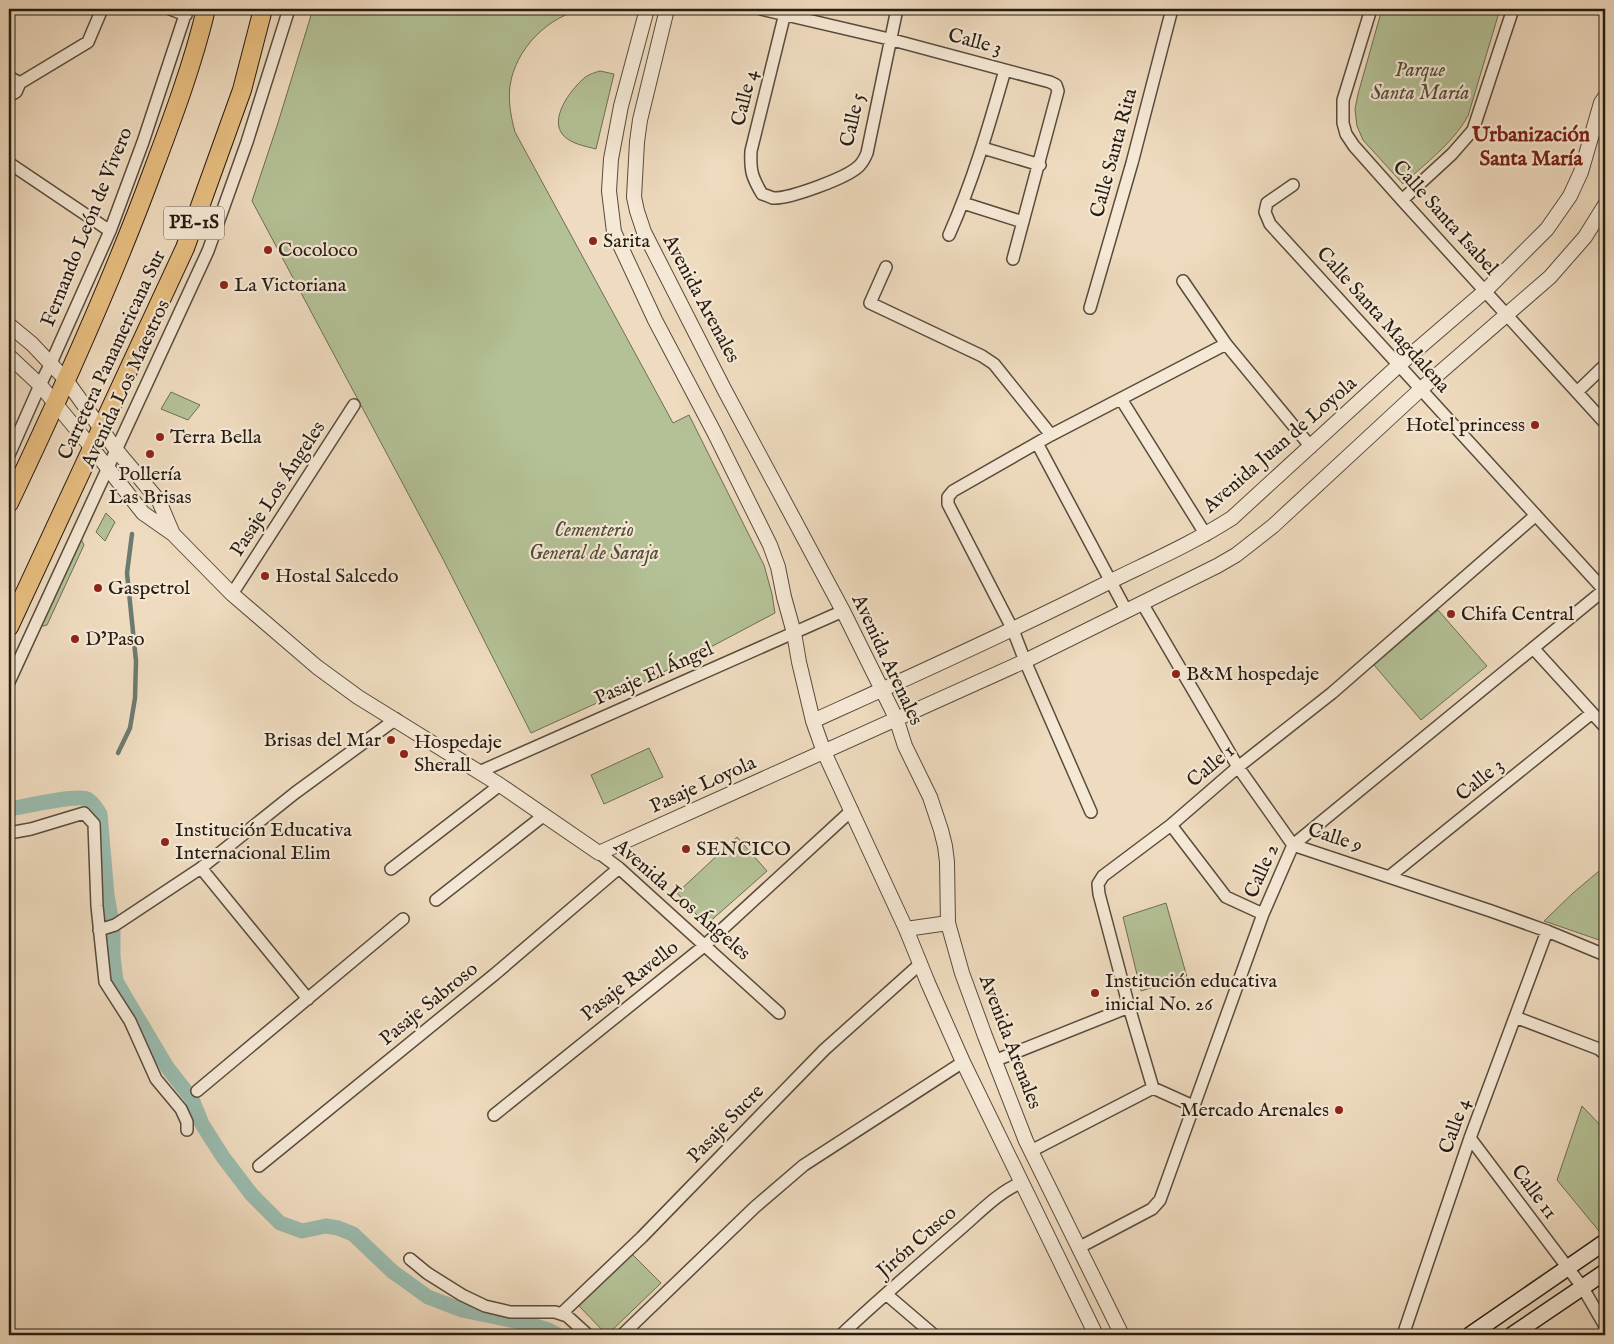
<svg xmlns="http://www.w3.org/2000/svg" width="1614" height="1344" viewBox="0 0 1614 1344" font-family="'IM FELL English',serif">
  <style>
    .green { fill: #b4c196; stroke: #6d6e54 }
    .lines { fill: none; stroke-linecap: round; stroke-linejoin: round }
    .stream { stroke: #6c7b70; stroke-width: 4.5 }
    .canal { stroke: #9abbae; stroke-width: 15 }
    .minor-casing { stroke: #584c3d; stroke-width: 14 }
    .tertiary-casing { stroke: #584c3d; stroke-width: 16 }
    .secondary-casing { stroke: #261c12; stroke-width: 18 }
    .trunk-casing { stroke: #261c12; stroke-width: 20 }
    .minor { stroke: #f5e8d5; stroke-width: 11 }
    .tertiary { stroke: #f5e8d5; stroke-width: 14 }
    .secondary { stroke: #f5e8d5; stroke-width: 15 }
    .trunk { stroke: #e8be80; stroke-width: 18 }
    .poi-dot { fill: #8f2418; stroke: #f5e8d5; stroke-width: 2 }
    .labels { text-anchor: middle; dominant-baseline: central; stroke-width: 4.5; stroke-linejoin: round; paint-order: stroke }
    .shield { fill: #f5e8d5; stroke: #64594c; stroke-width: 1 }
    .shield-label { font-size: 19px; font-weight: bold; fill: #261c12 }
    .street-label { font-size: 20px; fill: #261c12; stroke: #f5e8d5 }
    .park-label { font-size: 20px; font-style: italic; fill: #514e3a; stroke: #f5e8d5 }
    .poi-label { font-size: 20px; fill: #261c12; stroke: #f5e8d5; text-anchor: start }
    .neighbourhood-label { font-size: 21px; font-weight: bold; fill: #7a1f14; stroke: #f5e8d5 }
  </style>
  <rect width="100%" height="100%" fill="#efdbbf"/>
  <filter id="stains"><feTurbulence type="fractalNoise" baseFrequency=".004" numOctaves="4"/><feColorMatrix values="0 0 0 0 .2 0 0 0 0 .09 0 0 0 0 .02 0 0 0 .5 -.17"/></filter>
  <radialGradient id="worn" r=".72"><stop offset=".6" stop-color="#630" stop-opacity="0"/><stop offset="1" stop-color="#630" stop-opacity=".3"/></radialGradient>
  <path class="green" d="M 313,9 L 585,9 C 549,15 515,49 510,86 C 508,102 511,117 515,132 L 673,423 L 689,415 L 764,565 L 772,594 L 775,613 L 654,677 L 531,733 L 443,559 L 252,201 L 277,126 Z
    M 1382,9 L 1500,9 L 1468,116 C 1453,143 1426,163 1403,184 L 1363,140 L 1357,126 L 1355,109 L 1358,94 Z
    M 600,71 L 614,74 L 596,149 C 585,146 571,144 563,135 C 549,119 570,91 582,80 C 587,75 593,73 600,71 Z
    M 171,392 L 200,405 L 188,420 L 161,409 Z
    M 106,513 L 115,522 L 105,541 L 96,532 Z
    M 81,539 L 84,545 L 47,625 L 39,627 Z
    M 1438,610 L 1487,666 L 1421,720 L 1374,665 Z
    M 649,748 L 663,777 L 604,804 L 591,775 Z
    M 737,837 L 767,871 L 706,925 L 677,893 Z
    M 1605,866 L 1605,942 L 1544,921 L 1573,893 Z
    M 1166,903 L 1187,977 L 1141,991 L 1123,917 Z
    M 1582,1106 L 1605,1130 L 1605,1235 L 1603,1236 L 1557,1180 Z
    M 632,1254 L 661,1283 L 607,1335 L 579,1306 Z"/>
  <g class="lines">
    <path class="stream" d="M 118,753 L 130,728 L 135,698 L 136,661 L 127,573 L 132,534"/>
    <path class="canal" d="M 9,809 C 23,807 77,794 87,799 C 93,802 96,808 100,814 L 107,895 L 111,918
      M 113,931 L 113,956 L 116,981 L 127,1000 L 167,1067 L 192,1099 L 202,1124 L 223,1157 L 252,1195 L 280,1223 L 302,1231 L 326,1226 L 338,1228 L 353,1234 L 393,1272 L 428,1297 L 462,1310 L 525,1323 L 548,1330 L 558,1335"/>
    <defs>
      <path id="minor" d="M 170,9 L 186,15
        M 761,9 L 889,39 L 1050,82 L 1056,85 L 1058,91 L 1013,259
        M 786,9 L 751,151 C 750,171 752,177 762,194 C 766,195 770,197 773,198 C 789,199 847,178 859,166 C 862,163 865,158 867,153 L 897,9
        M 1371,9 L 1343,100 L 1343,123 L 1346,134 L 1354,146 L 1402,200 L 1605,423
        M 9,77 L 20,83
        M 9,96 L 16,92 L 20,83 L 88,42 L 102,9
        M 983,148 L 1040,165
        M 9,163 L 110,231
        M 1293,185 L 1267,203 L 1265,212 L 1270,224 L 1605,591
        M 1402,200 L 1452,154 L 1473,130 L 1513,9
        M 963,203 L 1023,222
        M 949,235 C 973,181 989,126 1005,70
        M 886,267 L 870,303 L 982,356 L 994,364 L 1051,435
        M 1183,281 L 1226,344 L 1311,447
        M 1090,308 L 1132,163 L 1172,9
        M 1577,392 L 1605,365
        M 1121,399 L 1206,535
        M 1037,443 L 1126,610
        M 9,455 L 40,385 L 51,363 L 110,231 L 143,142 L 187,9
        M 232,594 L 354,405
        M 1142,603 L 1238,767 L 1293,845 L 1491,911 L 1547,931 L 1605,955
        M 1533,648 L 1605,727
        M 9,682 L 208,251 L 247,142 L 289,9
        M 479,772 L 843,611
        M 1091,812 L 1025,661 L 1013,630 L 948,504 L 948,497 L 953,491 L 1051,435 L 1226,344
        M 1171,825 L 1226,897 L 1263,914
        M 9,833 L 31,829 L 84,813 L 94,824 L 97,906 L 105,982 L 130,1021 L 156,1079 L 181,1109 L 187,1122 L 187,1130
        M 599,853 L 619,868 L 779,1013
        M 201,868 L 308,999
        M 391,869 L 500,785
        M 1390,876 L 1592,713
        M 436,900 L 543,816
        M 99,930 L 115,925 L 201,868 L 295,793 L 396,719
        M 1515,1017 L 1599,1049 L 1605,1054
        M 994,1061 L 1129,1007
        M 197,1091 L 403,919
        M 1193,1106 L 1153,1088 L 1129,1007 L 1099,894 L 1098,884 L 1103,876 L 1171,825 L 1238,767 L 1332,693 L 1536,515
        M 494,1115 L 704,946 L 852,810
        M 1470,1138 L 1583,1288 L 1605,1326
        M 1031,1151 L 1153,1088
        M 259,1166 L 495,974 L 619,868
        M 1078,1248 L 1152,1209 L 1160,1200 L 1263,914 L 1293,845 L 1604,590
        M 410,1259 L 427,1273 L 462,1295 L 485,1306 L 510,1312 L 555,1312 L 567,1316 L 588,1335
        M 886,1294 L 934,1335
        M 561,1314 L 642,1237 L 824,1050 L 920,964
        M 622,1335 L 755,1207 L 804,1165 L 963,1062
        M 841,1335 C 879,1299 919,1265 958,1231 C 976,1216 999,1191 1021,1183
        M 1403,1335 L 1470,1138 L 1547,931"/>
      <path id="tertiary" d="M 647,9 L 621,106 L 611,159 L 609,191 L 614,232 L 655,320 L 714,432 L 770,545 L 778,567 L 784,597 L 794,633 L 799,662 L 813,721 L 824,752 L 906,929 L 928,983 L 963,1062 L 1096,1335
        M 667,9 L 640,120 L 637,142 L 634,197 L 637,211 L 644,232 L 724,389 L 843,611 L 896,718 L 905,746 L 930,797 L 941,830 L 945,846 L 947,862 L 948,923 L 962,973 L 985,1036 L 1026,1141 L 1122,1335
        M 9,325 L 32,344 L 66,380 L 117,451 L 159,501 L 173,534
        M 9,356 L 40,385 L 92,448 L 143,513 L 173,534 L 232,594 L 317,667 L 358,697 L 500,785 L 599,853 L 1025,661 L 1217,566 L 1236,555 L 1273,526 L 1421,389 L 1550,277 L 1585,237 L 1605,205
        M 813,721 C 910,677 1006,634 1101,586 C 1145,564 1190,545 1232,518 L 1399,365 L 1485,291 L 1547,229 L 1570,196 L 1581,172 L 1601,103 L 1605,97
        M 906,929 L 948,923"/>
      <path id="secondary" d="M 1470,1335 L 1605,1242
        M 1512,1335 L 1605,1272"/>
      <path id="trunk" d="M 9,503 C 61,394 111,284 153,170 C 173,117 193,64 206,9
        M 9,627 L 185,248 L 242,90 L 263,9"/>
    </defs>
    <use href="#minor" class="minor-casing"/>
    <use href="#tertiary" class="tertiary-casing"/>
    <use href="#secondary" class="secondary-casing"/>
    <use href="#trunk" class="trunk-casing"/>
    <use href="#minor" class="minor"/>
    <use href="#tertiary" class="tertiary"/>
    <use href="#secondary" class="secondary"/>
    <use href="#trunk" class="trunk"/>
  </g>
  <g class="poi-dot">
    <circle cx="593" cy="241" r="5"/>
    <circle cx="268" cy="250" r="5"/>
    <circle cx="224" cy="285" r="5"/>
    <circle cx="1535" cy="425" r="5"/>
    <circle cx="160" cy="437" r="5"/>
    <circle cx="150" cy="454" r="5"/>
    <circle cx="265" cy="576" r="5"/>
    <circle cx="98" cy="588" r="5"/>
    <circle cx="1451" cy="614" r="5"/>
    <circle cx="75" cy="639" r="5"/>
    <circle cx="1176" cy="674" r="5"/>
    <circle cx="391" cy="740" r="5"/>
    <circle cx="404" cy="754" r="5"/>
    <circle cx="165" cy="842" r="5"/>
    <circle cx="686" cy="849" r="5"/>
    <circle cx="1095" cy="993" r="5"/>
    <circle cx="1339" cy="1110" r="5"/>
  </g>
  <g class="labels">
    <rect class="shield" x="164" y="206.5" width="60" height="33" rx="4"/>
    <g class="shield-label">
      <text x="194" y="223">PE-1S</text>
    </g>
    <g class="street-label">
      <text transform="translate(975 42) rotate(15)">Calle 3</text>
      <text transform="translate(745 98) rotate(-76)">Calle 4</text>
      <text transform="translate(853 120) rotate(-77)">Calle 5</text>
      <text transform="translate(1114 153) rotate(-75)">Calle Santa Rita</text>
      <text transform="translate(1445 218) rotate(48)">Calle Santa Isabel</text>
      <text transform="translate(87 227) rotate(-68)">Fernando León de Vivero</text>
      <text transform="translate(701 299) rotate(62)">Avenida Arenales</text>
      <text transform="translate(1383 320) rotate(48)">Calle Santa Magdalena</text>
      <text transform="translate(112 355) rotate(-65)">Carretera Panamericana Sur</text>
      <text transform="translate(126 384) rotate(-65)">Avenida Los Maestros</text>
      <text transform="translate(1280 445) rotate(-41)">Avenida Juan de Loyola</text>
      <text transform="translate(278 489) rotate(-57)">Pasaje Los Ángeles</text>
      <text transform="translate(887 660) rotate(65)">Avenida Arenales</text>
      <text transform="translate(654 674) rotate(-24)">Pasaje El Ángel</text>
      <text transform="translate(1211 766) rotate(-40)">Calle 1</text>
      <text transform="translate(1480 780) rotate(-39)">Calle 3</text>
      <text transform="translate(703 785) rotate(-24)">Pasaje Loyola</text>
      <text transform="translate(1335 838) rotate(18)">Calle 9</text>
      <text transform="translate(1262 871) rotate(-66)">Calle 2</text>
      <text transform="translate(682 900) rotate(41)">Avenida Los Ángeles</text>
      <text transform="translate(630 981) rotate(-38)">Pasaje Ravello</text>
      <text transform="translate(429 1004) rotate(-39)">Pasaje Sabroso</text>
      <text transform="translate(1010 1042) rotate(69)">Avenida Arenales</text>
      <text transform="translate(726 1124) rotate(-46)">Pasaje Sucre</text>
      <text transform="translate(1455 1126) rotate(-70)">Calle 4</text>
      <text transform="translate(1534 1192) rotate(53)">Calle 11</text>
      <text transform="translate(917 1242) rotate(-41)">Jirón Cusco</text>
    </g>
    <g class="park-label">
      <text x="1420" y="70">Parque<tspan x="1420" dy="23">Santa María</tspan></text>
      <text x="594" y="530">Cementerio<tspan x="594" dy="23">General de Saraja</tspan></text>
    </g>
    <g class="poi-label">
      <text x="603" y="241">Sarita</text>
      <text x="278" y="250">Cocoloco</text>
      <text x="234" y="285">La Victoriana</text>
      <text x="1525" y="425" text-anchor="end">Hotel princess</text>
      <text x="170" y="437">Terra Bella</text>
      <text x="150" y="474" text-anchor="middle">Pollería<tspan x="150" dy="23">Las Brisas</tspan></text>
      <text x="275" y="576">Hostal Salcedo</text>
      <text x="108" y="588">Gaspetrol</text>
      <text x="1461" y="614">Chifa Central</text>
      <text x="85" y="639">D’Paso</text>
      <text x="1186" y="674">B&amp;M hospedaje</text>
      <text x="381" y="740" text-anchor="end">Brisas del Mar</text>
      <text x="414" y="742">Hospedaje<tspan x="414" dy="23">Sherall</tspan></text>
      <text x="175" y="830">Institución Educativa<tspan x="175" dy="23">Internacional Elim</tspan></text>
      <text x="696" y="849">SENCICO</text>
      <text x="1105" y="981">Institución educativa<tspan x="1105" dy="23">inicial No. 26</tspan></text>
      <text x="1329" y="1110" text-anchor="end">Mercado Arenales</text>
    </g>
    <g class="neighbourhood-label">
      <text x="1531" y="135">Urbanización<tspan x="1531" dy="24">Santa María</tspan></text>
    </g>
  </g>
  <rect width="1614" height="1344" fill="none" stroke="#efdbbf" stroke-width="30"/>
  <rect x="10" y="10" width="1594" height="1324" fill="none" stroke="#261c12" stroke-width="2.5"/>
  <rect x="15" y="15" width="1584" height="1314" fill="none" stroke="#261c12"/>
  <rect width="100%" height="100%" filter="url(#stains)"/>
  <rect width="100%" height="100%" fill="url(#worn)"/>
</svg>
